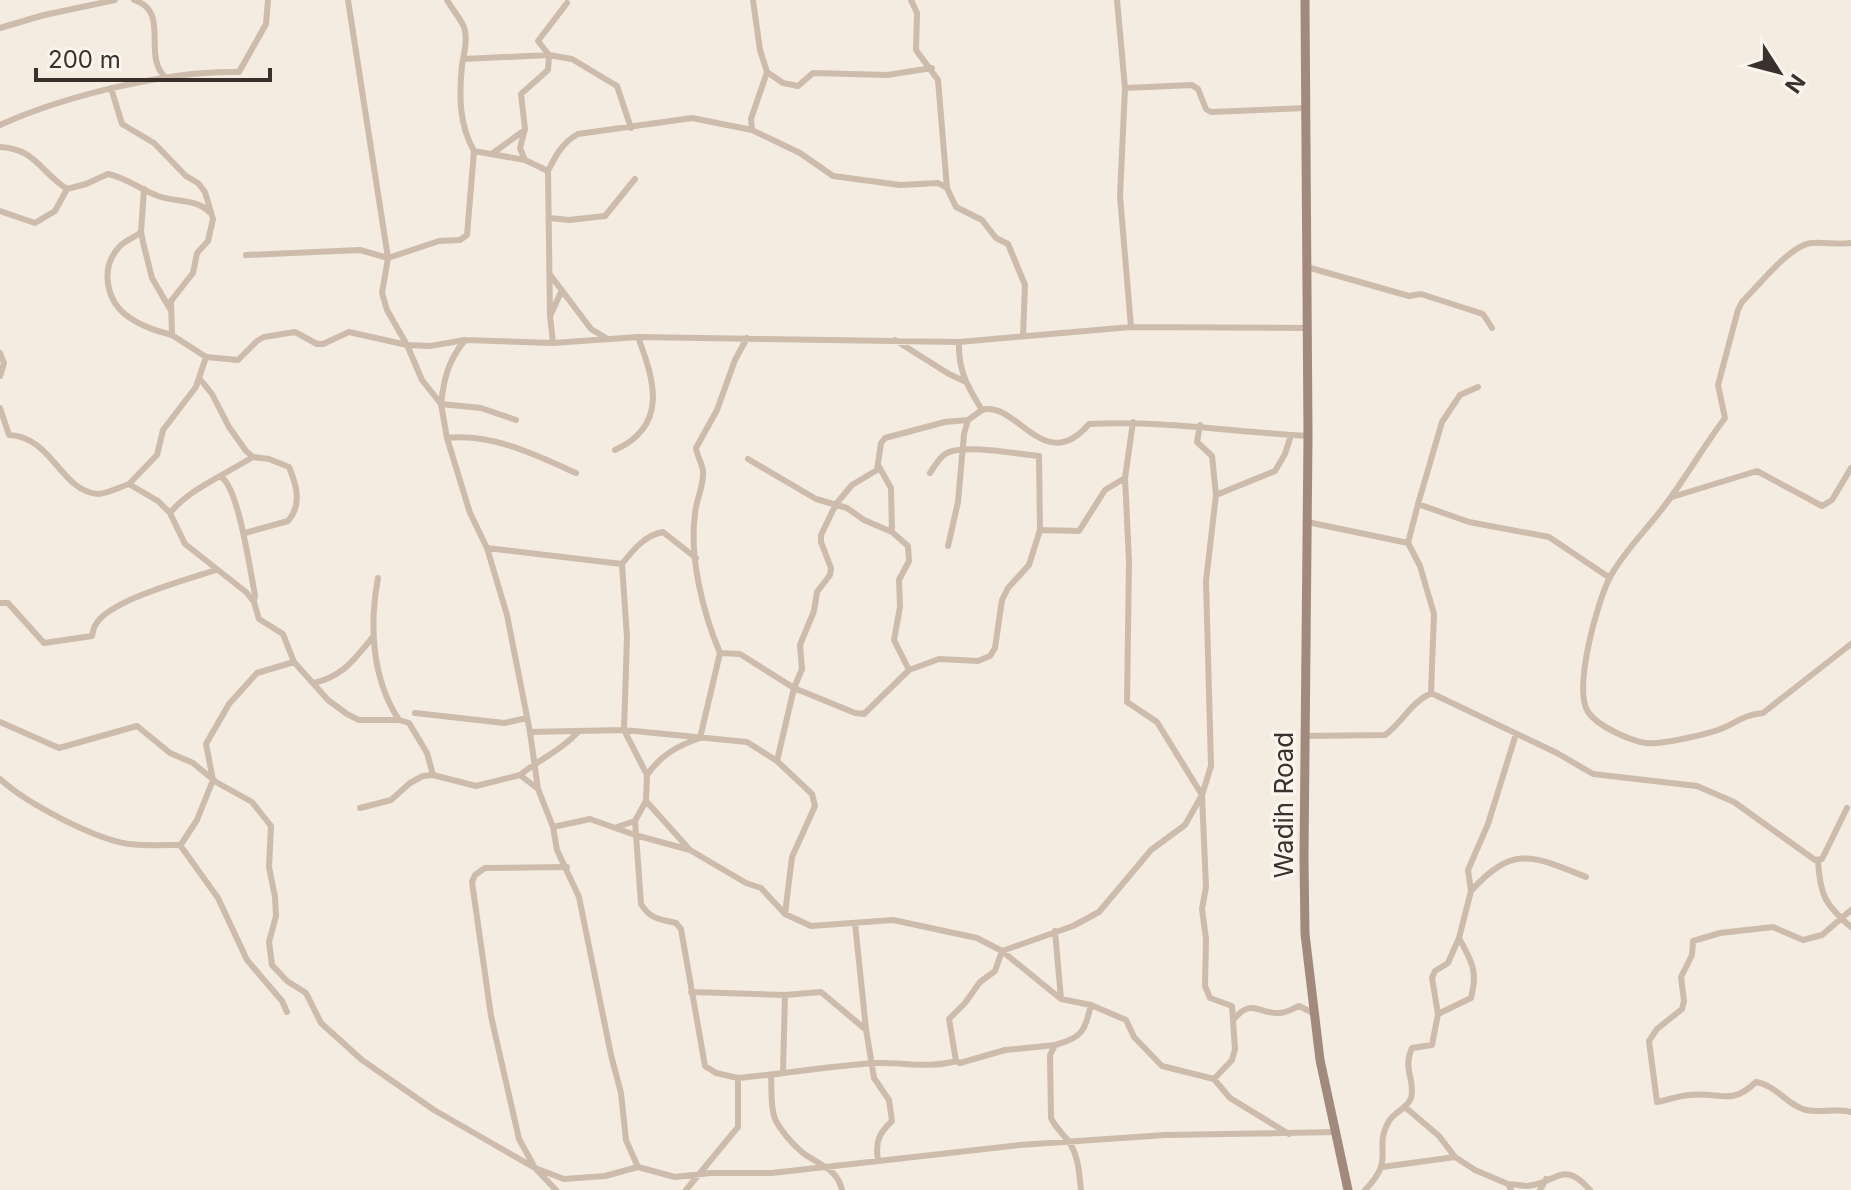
<svg xmlns="http://www.w3.org/2000/svg" width="1851" height="1190" viewBox="0 0 1851 1190" font-family="Inter,sans-serif">
  <style>
    .lines { fill: none; stroke-linecap: round; stroke-linejoin: round }
    .street { stroke: #cdbbac; stroke-width: 6 }
    .secondary { stroke: #a18a7d; stroke-width: 9 }
    .labels { text-anchor: middle; dominant-baseline: central; stroke-width: 7; stroke-linejoin: round; paint-order: stroke }
    .street-label { font-size: 26px; fill: #3b302b; stroke: #fbf5ee }
  </style>
  <rect width="100%" height="100%" fill="#f4ebe1"/>
  <g class="lines">
    <path class="street" d="M 134,0 C 172,12 140,56 167,79
      M 348,0 L 388,258 L 382,293 L 387,310 L 407,345 L 422,380 L 441,404 L 447,438 L 470,513 L 487,548 L 507,615 L 530,732 L 538,789 L 553,827 L 557,850 L 579,897 L 611,1055 L 621,1093 L 626,1140 L 638,1167
      M 447,0 C 452,9 460,18 464,27 C 468,39 464,53 462,65 C 459,95 459,125 474,151
      M 911,0 L 917,13 L 916,50 L 938,80 L 947,188
      M 1117,0 L 1125,88 L 1120,196 L 1131,327
      M 0,28 L 44,15 L 115,0
      M 463,59 L 549,55 L 572,59 L 617,86 L 631,128
      M 767,72 L 783,83 L 798,86 L 813,73 L 887,75 L 932,68
      M 111,88 L 122,124 L 154,143 L 186,176 L 198,183 L 205,192 L 213,219 L 208,241 L 197,253 L 193,273 L 171,301 L 172,335 L 206,357 L 238,360 L 257,341 L 264,337 L 295,332 L 317,344 L 323,344 L 349,332 L 407,345 L 430,346 L 465,340 L 553,343 L 638,337 L 959,342 L 1131,327 L 1307,328
      M 1125,88 L 1192,85 L 1198,89 L 1206,109 L 1211,112 L 1305,108
      M 0,125 C 64,96 169,70 239,72 L 266,24 L 268,0
      M 752,130 L 751,119 L 767,72 L 760,50 L 753,0
      M 0,147 C 36,149 39,171 67,189
      M 493,153 L 522,132
      M 525,160 L 520,148 L 525,129 L 521,94 L 548,70 L 549,55 L 538,41 L 567,3
      M 144,189 L 141,232 L 143,242 L 152,278 L 170,309
      M 0,211 L 35,223 L 55,211 L 67,189 L 86,184 L 108,174 C 128,178 142,191 161,197 C 177,202 197,199 209,212
      M 549,218 L 569,220 L 605,216 L 635,179
      M 141,232 C 134,238 126,240 120,246 C 99,268 106,302 130,318 C 143,327 157,331 172,335
      M 1851,243 C 1837,245 1825,242 1812,243 C 1791,244 1758,286 1742,302 L 1738,310 L 1718,385 L 1725,418 C 1706,443 1691,469 1673,494 C 1654,523 1627,546 1610,577 C 1597,602 1573,689 1588,712 C 1597,726 1631,741 1646,743 C 1661,745 1709,734 1723,728 C 1740,721 1743,715 1763,713 L 1851,644
      M 246,255 L 360,250 L 388,258 L 439,241 L 460,240 L 467,235 L 474,151 L 525,160 L 548,171
      M 1307,267 L 1409,296 L 1421,294 L 1483,314 L 1492,328
      M 551,276 L 591,329 L 606,338
      M 551,314 L 561,292
      M 747,338 L 735,360 L 717,410 L 696,448 C 697,456 702,463 703,471 C 704,487 696,499 695,514 C 689,557 703,613 720,653 L 740,654 L 794,688 L 855,713 L 864,714 L 909,670 L 939,659 L 978,661 L 990,656 L 995,648 L 1002,600 L 1008,588 L 1029,565 L 1040,530 L 1039,456 C 1018,454 964,444 947,453 C 939,457 935,466 930,473
      M 465,340 C 448,361 444,378 441,404 L 481,408 L 516,420
      M 895,340 L 949,374 L 964,381
      M 959,342 C 958,370 967,386 982,410 C 1017,400 1044,477 1089,424 C 1163,420 1234,432 1308,436
      M 553,343 L 550,316 L 548,171 C 556,155 562,143 578,134 L 692,118 L 752,130 L 800,153 L 833,176 L 900,185 L 938,183 L 947,188 L 956,207 L 982,220 L 996,238 L 1008,244 L 1025,285 L 1023,336
      M 0,353 L 4,363 L 0,376
      M 200,379 L 212,394 L 229,427 L 246,451 L 253,457 L 269,459 L 289,467 C 297,486 302,505 288,521 L 245,533
      M 0,408 L 9,435 C 53,437 60,491 98,494 C 107,494 120,487 129,484 L 158,501 L 170,513 L 185,544 L 246,592 L 254,602 L 259,619 L 283,634 L 294,662 L 328,700 L 347,714 L 359,720 L 399,720 L 409,723 L 427,753 L 433,775
      M 1133,422 L 1125,478 L 1129,561 L 1127,702 L 1157,722 L 1202,795 L 1206,887 L 1202,909 L 1206,939 L 1205,986 L 1210,998 L 1232,1006 L 1235,1049 L 1232,1060 L 1214,1079
      M 447,438 C 492,433 536,455 576,473
      M 615,450 C 668,426 655,382 638,337
      M 748,459 L 816,499 L 847,508 L 864,520 L 892,532
      M 878,465 L 891,488 L 892,532 L 908,546 L 909,561 L 899,580 L 900,607 L 894,640 L 909,670
      M 220,476 L 253,457
      M 129,484 L 157,455 L 163,430 L 196,387 L 206,357
      M 1216,495 L 1275,471 L 1285,454 L 1291,435
      M 1672,497 L 1757,471 L 1822,506 L 1832,500 L 1851,468
      M 1418,504 L 1442,422 L 1460,395 L 1478,387
      M 170,513 C 184,496 201,487 220,476 C 239,486 250,572 255,595 L 254,602
      M 1307,522 L 1408,543
      M 1040,530 L 1079,531 L 1105,490 L 1125,478
      M 948,546 L 958,502 L 964,434 L 968,420 L 982,410
      M 487,548 L 622,564
      M 378,578 C 369,626 372,679 399,720
      M 0,603 L 8,603 L 44,643 L 92,636 C 93,632 93,628 96,624 C 110,600 188,579 216,570
      M 314,683 C 344,676 354,659 373,637
      M 1431,693 L 1434,614 L 1420,566 L 1408,543 L 1418,504 L 1469,522 L 1549,537 L 1610,578
      M 415,713 L 504,723 L 527,718
      M 0,722 L 59,748 L 137,726 L 170,753 L 193,763 L 216,782 L 252,802 L 271,826 L 269,867 L 275,897 L 276,916 L 269,942 L 272,965 L 287,981 L 306,993 L 321,1023 L 362,1060 L 434,1110 L 535,1168 L 564,1179 L 605,1176 L 638,1167 L 675,1177 L 710,1173 L 772,1173 L 1020,1145 L 1165,1135 L 1337,1132
      M 530,732 L 624,730 L 747,742 L 777,761 L 812,794 L 815,806 L 792,857 L 785,914
      M 1305,736 L 1385,735 C 1404,721 1409,704 1431,693 L 1557,753 L 1593,774 L 1697,786 L 1734,802 L 1815,860 L 1822,859 L 1847,808
      M 777,761 L 794,688 L 802,669 L 800,645 L 814,611 L 817,592 L 830,575 L 831,568 L 821,542 L 821,535 L 836,504 L 852,485 L 877,470 L 881,443 L 885,438 L 945,422 L 968,420
      M 520,775 C 540,759 562,750 579,731
      M 647,775 C 661,755 677,746 700,738 L 720,653
      M 0,779 C 26,803 94,839 129,844 C 146,846 164,845 180,845 L 218,898 L 247,960 L 282,1001 L 287,1012
      M 360,808 L 391,800 L 410,783 L 423,776 L 433,775 L 476,786 L 520,775 L 538,789
      M 635,821 L 641,904 C 651,920 660,919 676,923 L 681,929 L 705,1066 L 716,1073 L 738,1078 C 783,1074 829,1066 875,1063 C 905,1062 928,1069 956,1061 L 960,1063 L 1005,1050 L 1055,1045
      M 553,827 L 590,819 L 635,835 L 690,850 L 746,883 L 761,888 L 785,914 L 811,926 L 893,920 L 977,938 L 1002,951 L 1061,999 L 1091,1005 L 1126,1020 L 1134,1037 L 1162,1066 L 1214,1079 L 1230,1098 L 1289,1134
      M 617,827 L 635,821 L 646,801
      M 180,846 L 197,820 L 213,780 L 206,744 L 229,704 L 257,673 L 294,662
      M 690,850 L 646,801 L 647,775 L 624,730 L 627,637 L 622,564 C 633,550 645,535 663,532 L 696,558
      M 1818,860 C 1820,894 1824,904 1851,927
      M 1471,891 C 1513,844 1534,856 1586,877
      M 1851,910 L 1822,935 L 1803,940 L 1773,927 L 1720,933 L 1693,941 L 1692,955 L 1681,977 L 1684,1001 L 1682,1009 L 1657,1029 L 1649,1041 L 1657,1102 C 1667,1100 1678,1096 1689,1095 C 1720,1091 1730,1107 1756,1082 C 1776,1085 1788,1106 1806,1110 C 1821,1113 1836,1108 1851,1112
      M 855,923 L 866,1029 L 874,1078 L 889,1100 L 892,1121 C 879,1133 875,1142 878,1160
      M 1055,931 L 1061,999
      M 691,992 L 785,995
      M 1438,1014 L 1432,978 L 1435,971 L 1448,963 L 1459,938
      M 1235,1018 C 1252,998 1259,1014 1279,1013 C 1286,1013 1292,1009 1299,1006 L 1315,1014
      M 956,1061 L 949,1019 L 965,1003 L 980,982 L 995,971 L 1002,951 L 1073,926 L 1099,912 L 1151,850 L 1185,825 L 1202,795 L 1211,766 L 1206,581 L 1216,495 L 1212,456 L 1197,442 L 1200,425
      M 783,1073 L 785,995 L 821,992 L 865,1029
      M 771,1075 C 772,1089 770,1106 775,1119 C 781,1131 793,1145 803,1153 C 819,1165 837,1168 842,1190
      M 1405,1107 L 1439,1136 L 1455,1157 L 1475,1170 L 1508,1184 L 1511,1190
      M 1382,1167 L 1455,1157
      M 1508,1184 C 1514,1184 1522,1186 1527,1186 C 1557,1183 1563,1159 1590,1190
      M 556,1190 L 535,1168 L 519,1139 L 491,1016 L 472,882 L 475,875 L 485,868 L 567,867
      M 686,1190 L 738,1127 L 738,1078
      M 1081,1190 C 1079,1174 1079,1159 1071,1145 C 1065,1135 1056,1129 1051,1118 L 1050,1055 L 1055,1045 C 1083,1037 1084,1032 1091,1005
      M 1365,1190 C 1397,1158 1372,1150 1389,1121 C 1395,1111 1407,1109 1411,1098 C 1416,1081 1402,1069 1412,1048 L 1432,1045 L 1438,1014 L 1471,998 C 1478,971 1472,962 1459,938 L 1471,891 L 1468,870 L 1488,824 L 1516,734
      M 1540,1190 L 1546,1179"/>
    <path class="secondary" d="M 1305,0 L 1308,436 L 1304,858 L 1305,934 L 1320,1060 L 1348,1190"/>
  </g>
  <g class="labels">
    <g class="street-label">
      <text transform="translate(1283 805) rotate(-90)">Wadih Road</text>
    </g>
  </g>
  <g transform="translate(1779 72) rotate(126)" stroke="#fbf5ee" stroke-width="6" paint-order="stroke">
  <path d="M0-6L14 30L0 20L-14 30Z" fill="#3b302b"/>
  <text y="-12" font-size="22" font-weight="bold" text-anchor="middle" fill="#3b302b">N</text>
  </g>
  <path d="M36 68v12h234v-12" fill="none" stroke="#3b302b" stroke-width="4"/>
  <text x="48" y="68" font-size="24" fill="#3b302b" stroke="#fbf5ee" stroke-width="6" paint-order="stroke">200 m</text>
</svg>
